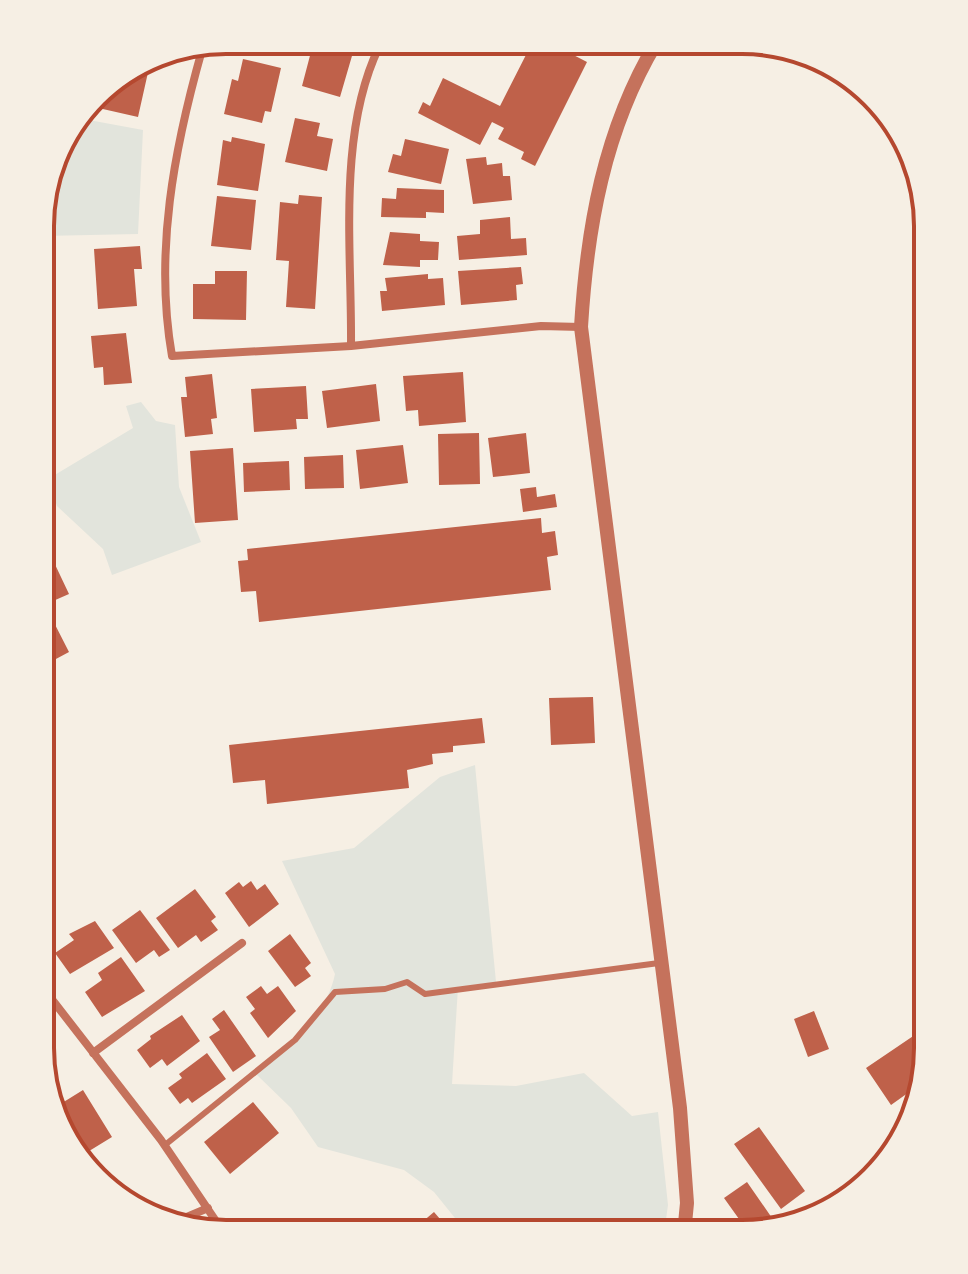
<svg xmlns="http://www.w3.org/2000/svg" width="968" height="1274" viewBox="0 0 968 1274" font-family="Mulish,sans-serif">
  <style>
    .green { fill: #e2e4dc }
    .building { fill: #bf614a }
    .lines { fill: none; stroke-linecap: round; stroke-linejoin: round }
    .service { stroke: #c5725c; stroke-width: 6 }
    .minor { stroke: #c5725c; stroke-width: 8 }
    .tertiary { stroke: #c5725c; stroke-width: 14 }
    .rim { fill: none; stroke: #b5482f; stroke-width: 4 }
  </style>
  <rect width="100%" height="100%" fill="#f6efe4"/>
  <path class="green" d="M 78,118 L 143,130 L 138,234 L 42,236 C 42,196 51,150 78,118 Z
    M 141,402 L 156,421 L 175,425 L 179,487 L 201,542 L 112,575 L 103,549 L 57,506 L 48,479 L 133,428 L 126,406 Z
    M 475,765 L 496,982 L 458,987 L 452,1084 L 516,1086 L 584,1073 L 632,1116 L 658,1112 L 668,1205 L 664,1234 L 455,1233 L 459,1223 L 434,1192 L 404,1170 L 318,1147 L 291,1108 L 256,1074 C 288,1049 327,1015 335,974 L 282,861 L 354,848 L 440,777 Z"/>
  <path class="building" d="M 531,45 L 554,45 L 587,62 L 535,166 L 521,159 L 524,152 L 498,139 L 504,128 L 492,122 L 480,145 L 418,113 L 423,102 L 430,106 L 443,78 L 500,106 Z
    M 348,47 L 354,49 L 340,97 L 302,86 L 312,48 Z
    M 151,59 L 138,117 L 94,107 L 104,86 Z
    M 243,59 L 281,68 L 271,112 L 265,111 L 262,123 L 224,114 L 232,79 L 238,81 Z
    M 295,118 L 320,123 L 317,136 L 333,139 L 327,171 L 285,162 Z
    M 232,137 L 265,144 L 258,191 L 217,185 L 223,140 L 231,142 Z
    M 405,139 L 449,149 L 441,184 L 388,172 L 393,154 L 401,156 Z
    M 486,157 L 487,165 L 502,163 L 503,176 L 510,176 L 512,200 L 473,204 L 466,159 Z
    M 397,188 L 444,190 L 444,213 L 426,212 L 426,218 L 381,217 L 382,198 L 396,199 Z
    M 299,195 L 322,197 L 315,309 L 286,307 L 289,261 L 276,260 L 280,202 L 298,204 Z
    M 217,196 L 256,200 L 251,250 L 211,246 Z
    M 510,217 L 511,239 L 526,238 L 527,255 L 459,260 L 457,236 L 480,234 L 480,220 Z
    M 390,232 L 420,234 L 420,241 L 439,242 L 438,260 L 420,260 L 420,267 L 383,265 Z
    M 140,246 L 142,269 L 134,269 L 137,306 L 98,309 L 94,249 Z
    M 521,267 L 523,284 L 516,285 L 517,300 L 461,305 L 458,271 Z
    M 215,271 L 247,271 L 246,320 L 193,319 L 193,284 L 215,284 Z
    M 428,274 L 428,279 L 443,278 L 445,305 L 382,311 L 380,291 L 387,291 L 385,278 Z
    M 126,333 L 132,383 L 104,385 L 103,367 L 94,368 L 91,336 Z
    M 463,372 L 466,422 L 419,426 L 418,410 L 406,411 L 403,376 Z
    M 212,374 L 217,418 L 211,419 L 213,434 L 185,437 L 181,397 L 187,397 L 185,377 Z
    M 376,384 L 380,421 L 327,428 L 322,391 Z
    M 306,386 L 308,419 L 296,419 L 297,429 L 254,432 L 251,389 Z
    M 479,433 L 480,484 L 439,485 L 438,434 Z
    M 526,433 L 530,473 L 493,477 L 488,438 Z
    M 403,445 L 408,483 L 360,489 L 356,450 Z
    M 233,448 L 238,520 L 195,523 L 190,451 Z
    M 343,455 L 344,488 L 305,489 L 304,457 Z
    M 289,461 L 290,490 L 244,492 L 243,463 Z
    M 536,487 L 537,497 L 555,494 L 557,507 L 523,512 L 520,489 Z
    M 541,518 L 542,533 L 555,531 L 558,555 L 547,557 L 551,590 L 259,622 L 256,591 L 241,592 L 238,561 L 248,560 L 247,549 Z
    M 51,556 L 69,594 L 53,601 L 41,574 L 41,560 Z
    M 44,603 L 69,652 L 41,667 L 41,605 Z
    M 593,697 L 595,743 L 551,745 L 549,698 Z
    M 482,718 L 485,743 L 453,746 L 453,752 L 432,754 L 433,764 L 407,770 L 409,788 L 267,804 L 265,780 L 233,783 L 229,745 Z
    M 251,881 L 257,890 L 265,884 L 279,904 L 249,927 L 225,893 L 239,882 L 243,887 Z
    M 195,889 L 216,917 L 211,921 L 218,930 L 201,942 L 196,935 L 178,948 L 156,918 Z
    M 140,910 L 170,950 L 159,957 L 154,950 L 136,963 L 112,930 Z
    M 95,921 L 114,948 L 70,974 L 55,953 L 74,940 L 69,934 Z
    M 290,934 L 311,963 L 305,968 L 311,976 L 295,987 L 268,951 Z
    M 121,957 L 145,991 L 102,1017 L 85,992 L 102,980 L 98,973 Z
    M 261,986 L 267,994 L 278,986 L 296,1011 L 268,1038 L 250,1013 L 255,1009 L 246,997 Z
    M 224,1010 L 256,1056 L 233,1072 L 209,1037 L 220,1030 L 212,1019 Z
    M 814,1011 L 829,1049 L 808,1057 L 794,1019 Z
    M 182,1015 L 200,1041 L 167,1066 L 162,1059 L 150,1068 L 137,1050 L 151,1039 L 150,1036 Z
    M 928,1026 L 928,1061 L 919,1085 L 891,1105 L 866,1068 Z
    M 207,1053 L 226,1079 L 192,1103 L 188,1098 L 180,1104 L 168,1088 L 182,1078 L 179,1074 Z
    M 83,1090 L 112,1137 L 81,1156 L 59,1131 L 54,1108 Z
    M 253,1102 L 279,1133 L 230,1174 L 204,1142 Z
    M 759,1127 L 805,1191 L 781,1209 L 734,1144 Z
    M 747,1182 L 772,1218 L 749,1233 L 724,1198 Z
    M 434,1212 L 452,1233 L 409,1233 Z"/>
  <g class="lines">
    <path class="service" d="M 165,1145 L 295,1040 L 335,992 L 385,989 L 407,982 L 425,994 L 659,963"/>
    <path class="minor" d="M 202,50 C 174,149 154,253 172,356 L 351,346 L 541,326 L 581,327
      M 351,346 C 352,251 337,134 379,47
      M 40,984 L 161,1140 L 224,1233
      M 93,1053 L 242,943
      M 803,1220 L 885,1161
      M 175,1222 L 208,1208"/>
    <path class="tertiary" d="M 656,43 C 604,130 587,228 581,327 L 680,1108 L 687,1203 L 684,1234"/>
  </g>
  <path d="M0 0H968V1274H0ZM226 54H742A172 172 0 0 1 914 226V1048A172 172 0 0 1 742 1220H226A172 172 0 0 1 54 1048V226A172 172 0 0 1 226 54Z" fill="#f6efe4" fill-rule="evenodd"/>
  <path class="rim" d="M226 54H742A172 172 0 0 1 914 226V1048A172 172 0 0 1 742 1220H226A172 172 0 0 1 54 1048V226A172 172 0 0 1 226 54Z"/>
</svg>
